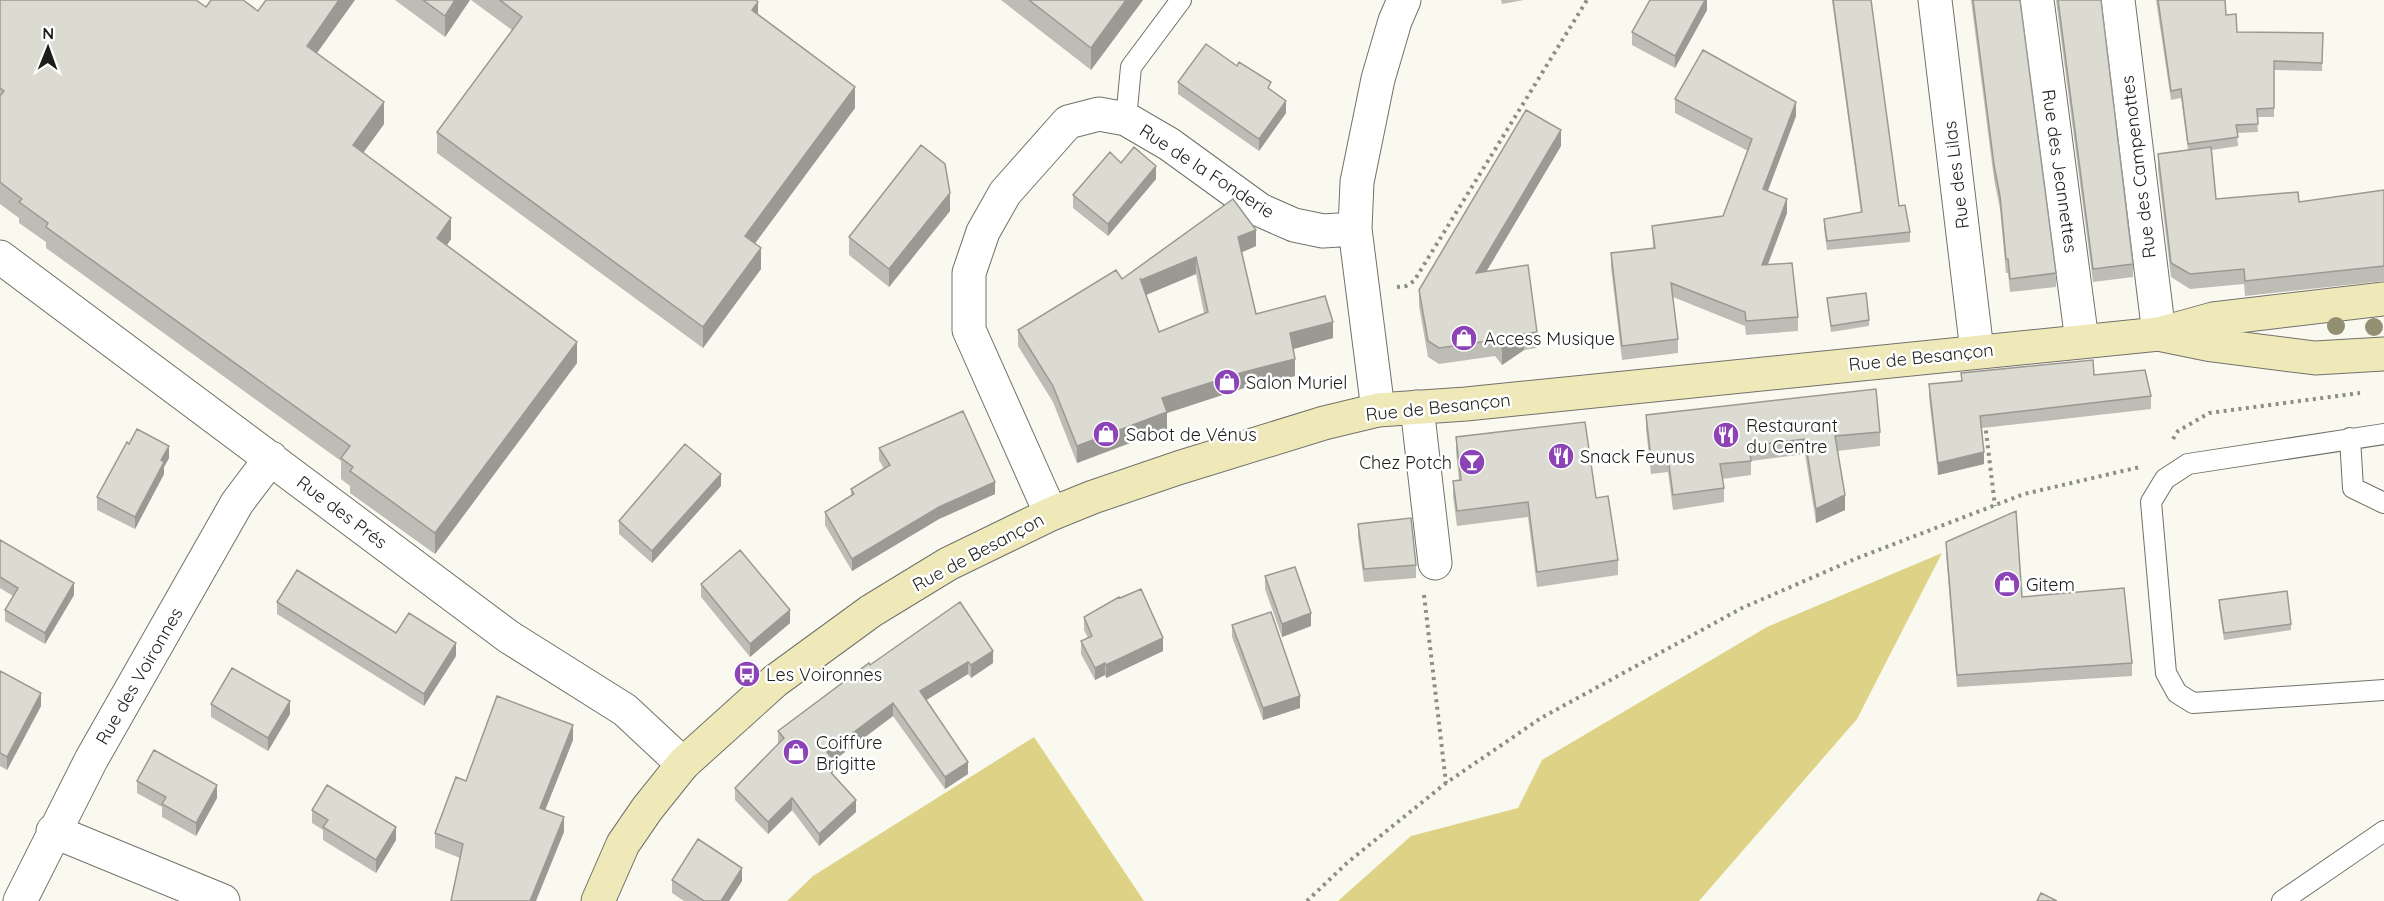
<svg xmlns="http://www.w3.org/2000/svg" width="2384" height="901" viewBox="0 0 2384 901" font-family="Quicksand,sans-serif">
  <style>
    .green { fill: #ded286 }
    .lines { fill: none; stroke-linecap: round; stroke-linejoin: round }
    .service-casing { stroke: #727169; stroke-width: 22 }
    .minor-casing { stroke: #727169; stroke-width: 35 }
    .secondary-casing { stroke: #727169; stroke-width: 35 }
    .path { stroke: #8e8e88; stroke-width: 4; stroke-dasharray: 3 4.5; stroke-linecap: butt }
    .service { stroke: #fff; stroke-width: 20 }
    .minor { stroke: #fff; stroke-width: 33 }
    .secondary { stroke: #efe9b9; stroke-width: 33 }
    .tree { fill: #938f72 }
    .wall { fill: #bdbcb5; fill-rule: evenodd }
    .shaded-wall { fill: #9a9993 }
    .building { fill: #dcdbd2; stroke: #9a9993; stroke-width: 1.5; fill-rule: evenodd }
    .labels { text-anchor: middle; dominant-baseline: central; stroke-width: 5; stroke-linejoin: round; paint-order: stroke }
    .street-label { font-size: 18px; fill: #1d1d1a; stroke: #fff }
    .poi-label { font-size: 18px; fill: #1d1d1a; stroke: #fff; text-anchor: start }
  </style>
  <rect width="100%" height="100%" fill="#faf9f0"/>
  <path class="green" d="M 1942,553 L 1857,719 L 1699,901 L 1338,901 L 1411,836 L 1518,808 L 1542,760 L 1767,627 Z
    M 1034,737 L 1144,901 L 787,901 L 813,876 Z"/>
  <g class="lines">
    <defs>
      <path id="service" d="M 1126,119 L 1131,67 L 1181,0
        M 2384,434 L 2188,464 L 2165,479 L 2151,502 L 2166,673 L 2177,693 L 2193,703 L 2384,690
        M 2350,438 L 2353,488 L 2384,503
        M 2282,901 L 2384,831"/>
      <path id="minor" d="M 1935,0 L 1977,351
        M 2037,0 L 2082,341
        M 2118,0 L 2159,334
        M 0,257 L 509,637 L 625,710 L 683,764
        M 1417,407 L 1435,563
        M 1378,410 L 1355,229 L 1357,182 L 1378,79 L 1395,21 L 1404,0
        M 1051,514 L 969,330 L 969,273 L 983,232 L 1005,193 L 1068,122 L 1099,114 L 1126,119 L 1169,144 L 1260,210 L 1294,225 L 1323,231 L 1355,229
        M 53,831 L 223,901
        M 20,901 L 91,760 L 237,503 L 271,458"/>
      <path id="secondary" d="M 2163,335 L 2212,345 L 2315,358 L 2384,354
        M 598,901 L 623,844 L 647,809 L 683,764 L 775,681 L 871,611 L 948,564 L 1051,514 L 1093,497 L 1178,468 L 1324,423 L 1378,410 L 1466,404 L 2159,334 L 2213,319 L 2384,299"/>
    </defs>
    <use href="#service" class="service-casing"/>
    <use href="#minor" class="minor-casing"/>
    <use href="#secondary" class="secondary-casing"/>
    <path class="path" d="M 1397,287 L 1406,286 L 1414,281 L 1587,0
      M 1985,423 L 1995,506
      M 2173,439 L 2178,431 L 2209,413 L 2360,393
      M 1424,595 L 1446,783
      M 1307,901 L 1348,862 L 1446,783 L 1541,718 L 1742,608 L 1855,559 L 2024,494 L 2140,467"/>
    <use href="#service" class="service"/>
    <use href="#minor" class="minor"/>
    <use href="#secondary" class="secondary"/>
  </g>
  <g class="tree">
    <circle cx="2336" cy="326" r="9"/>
    <circle cx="2374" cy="327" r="9"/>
  </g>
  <path class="wall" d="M 0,0 L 206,7 L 258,11 L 316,53 L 384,124 L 363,153 L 451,239 L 447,245 L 577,363 L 435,554 L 350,493 L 350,486 L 341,479 L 341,461 L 46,248 L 46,242 L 19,223 L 19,218 L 0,204 Z
    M 395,0 L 470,0 L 445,37 Z
    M 471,0 L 756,0 L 758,15 L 855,108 L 755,243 L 761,269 L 703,348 L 437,153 L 437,132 L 512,30 Z
    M 1001,0 L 1143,0 L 1091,70 Z
    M 1501,0 L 1524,0 L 1502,4 Z
    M 1707,0 L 1707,10 L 1675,68 L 1632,45 L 1632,32 Z
    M 1832,0 L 1871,0 L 1899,206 L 1910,232 L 1910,242 L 1827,250 L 1824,229 L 1824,219 L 1861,213 Z
    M 1971,0 L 2020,0 L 2056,273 L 2056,287 L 2010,292 L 2008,273 L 2006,273 L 2000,209 L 1994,179 Z
    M 2056,0 L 2101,0 L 2133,264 L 2133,277 L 2093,282 Z
    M 2156,0 L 2225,0 L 2226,15 L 2237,32 L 2323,33 L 2322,71 L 2274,70 L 2274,117 L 2257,117 L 2258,132 L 2237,133 L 2238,146 L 2212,150 L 2216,199 L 2299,202 L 2384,190 L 2384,281 L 2245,296 L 2244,284 L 2190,289 L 2171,277 L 2158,169 L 2158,154 L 2188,150 L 2181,98 L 2171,100 Z
    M 1178,82 L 1286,113 L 1259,151 L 1178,94 Z
    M 1675,99 L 1796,116 L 1768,191 L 1787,213 L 1768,265 L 1798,317 L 1798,331 L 1746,335 L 1745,326 L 1673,297 L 1678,339 L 1678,353 L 1622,360 L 1611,267 L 1611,253 L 1653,248 L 1652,226 L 1723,216 L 1748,151 L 1675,113 Z
    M 1561,146 L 1486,271 L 1537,332 L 1537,348 L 1524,350 L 1502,365 L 1495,356 L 1439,364 L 1428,357 L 1419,306 L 1419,290 Z
    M 1121,163 L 1156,179 L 1108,236 L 1073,208 L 1073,195 Z
    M 1233,199 L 1256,246 L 1242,252 L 1256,314 L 1333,338 L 1293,349 L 1295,376 L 1244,388 L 1167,413 L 1167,429 L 1077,463 L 1053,402 L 1018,346 L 1018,330 L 1122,279 ZM 1196,274 L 1204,313 L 1159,332 L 1146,295 Z
    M 950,211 L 889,287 L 849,255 L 849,237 Z
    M 1827,298 L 1869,320 L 1869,326 L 1831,332 Z
    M 1961,373 L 2094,375 L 2151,396 L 2151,409 L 1982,428 L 1984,464 L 1938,475 L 1929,397 L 1929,384 L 1961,381 Z
    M 1646,415 L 1880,432 L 1880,446 L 1837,451 L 1845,510 L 1816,523 L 1805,454 L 1751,461 L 1751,475 L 1722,479 L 1724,488 L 1724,502 L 1673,510 L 1668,472 L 1651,474 L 1646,429 Z
    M 1456,437 L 1596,498 L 1618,560 L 1618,575 L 1537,587 L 1528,517 L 1457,526 L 1453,496 L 1453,481 L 1459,480 L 1456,452 Z
    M 129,444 L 169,458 L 164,467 L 164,474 L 135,529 L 97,510 L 97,497 Z
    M 879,448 L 995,494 L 939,519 L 852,571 L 825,525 L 825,512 L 851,495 L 851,489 L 884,469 L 879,460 Z
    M 721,486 L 652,563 L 619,534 L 619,521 Z
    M 1358,524 L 1416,565 L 1416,578 L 1364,582 L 1358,537 Z
    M 0,540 L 74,595 L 45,644 L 5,621 L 5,610 L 13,596 L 0,588 Z
    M 1946,542 L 2022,597 L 2132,663 L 2132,676 L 1957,687 L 1946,554 Z
    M 1265,576 L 1311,626 L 1282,637 L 1265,589 Z
    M 701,584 L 790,623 L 750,657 L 701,597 Z
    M 2219,600 L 2291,624 L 2291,630 L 2224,640 L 2219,607 Z
    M 277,602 L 396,633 L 456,656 L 424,706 L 277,614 Z
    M 960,602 L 993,663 L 971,678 L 968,674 L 926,700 L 968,774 L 945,789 L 893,716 L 833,761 L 833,772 L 832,773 L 856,812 L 819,846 L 792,810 L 768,834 L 735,800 L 735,788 L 778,744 L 778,731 L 870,665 Z
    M 1084,617 L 1163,651 L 1106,678 L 1105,675 L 1095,680 L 1081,654 L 1081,641 L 1088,638 L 1084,630 Z
    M 1232,625 L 1300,708 L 1263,720 L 1232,637 Z
    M 0,671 L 41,706 L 7,770 L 0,766 Z
    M 211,704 L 290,714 L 268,751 L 211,717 Z
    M 573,740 L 545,810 L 564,832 L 460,858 L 435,848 L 435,833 L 466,781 Z
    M 137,781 L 217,798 L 196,836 L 162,817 L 162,807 L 137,793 Z
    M 312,810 L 396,840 L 376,873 L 323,840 L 323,830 L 312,823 Z
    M 672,880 L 742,881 L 729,901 L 684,901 L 672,893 Z"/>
  <path class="shaded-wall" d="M 339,0 L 355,0 L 307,67 L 307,46 Z
    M 455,0 L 470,0 L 445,37 L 445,16 Z
    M 1126,0 L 1143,0 L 1091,70 L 1091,48 Z
    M 1705,0 L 1707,0 L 1707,10 L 1675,68 L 1675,56 Z
    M 758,2 L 758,23 L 752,10 Z
    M 855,87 L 855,108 L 745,257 L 745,236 Z
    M 1286,101 L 1286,113 L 1259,151 L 1259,139 Z
    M 384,102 L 384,124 L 353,167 L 353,145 Z
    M 1796,102 L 1796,116 L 1763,203 L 1763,189 Z
    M 1561,130 L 1561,146 L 1476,289 L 1476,273 Z
    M 1156,166 L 1156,179 L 1108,236 L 1108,224 Z
    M 950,193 L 950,211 L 889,287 L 889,269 Z
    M 1787,199 L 1787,213 L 1762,279 L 1762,265 Z
    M 451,218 L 451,239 L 437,259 L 437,238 Z
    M 1256,230 L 1256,246 L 1238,254 L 1238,237 Z
    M 761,248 L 761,269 L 703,348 L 703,327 Z
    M 1196,257 L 1196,274 L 1141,297 L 1141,280 Z
    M 1333,322 L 1333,338 L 1290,350 L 1290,333 Z
    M 1524,334 L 1524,350 L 1502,365 L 1502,348 Z
    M 577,342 L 577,363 L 435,554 L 435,533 Z
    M 1295,359 L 1295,376 L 1244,388 L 1167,413 L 1167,429 L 1077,463 L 1077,446 L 1162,398 L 1244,372 Z
    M 169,446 L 169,458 L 164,467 L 164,474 L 135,529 L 135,517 L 161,460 Z
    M 1984,452 L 1984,464 L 1938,475 L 1938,463 Z
    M 721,474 L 721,486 L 652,563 L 652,551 Z
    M 995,482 L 995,494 L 939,519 L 852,571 L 852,559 L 939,507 Z
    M 1845,495 L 1845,510 L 1816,523 L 1816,509 Z
    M 74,583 L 74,595 L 45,644 L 45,633 Z
    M 790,610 L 790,623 L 750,657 L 750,644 Z
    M 1311,613 L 1311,626 L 1282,637 L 1282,624 Z
    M 1163,638 L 1163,651 L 1106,678 L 1106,665 Z
    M 456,643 L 456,656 L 424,706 L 424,694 Z
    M 993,651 L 993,663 L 971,678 L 971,665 Z
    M 968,662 L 968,674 L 920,704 L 920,691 Z
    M 1105,663 L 1105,675 L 1095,680 L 1095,668 Z
    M 41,693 L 41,706 L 7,770 L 7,757 Z
    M 1300,696 L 1300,708 L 1263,720 L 1263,708 Z
    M 290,701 L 290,714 L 268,751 L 268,738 Z
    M 893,703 L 893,716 L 833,761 L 833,772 L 825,779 L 825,766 L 827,752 Z
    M 573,725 L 573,740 L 540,823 L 540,808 Z
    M 968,762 L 968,774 L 945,789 L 945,777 Z
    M 217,785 L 217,798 L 196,836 L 196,823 Z
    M 792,798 L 792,810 L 768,834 L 768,822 Z
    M 856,800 L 856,812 L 819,846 L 819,834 Z
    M 564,817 L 564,832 L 536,901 L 530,901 Z
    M 396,827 L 396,840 L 376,873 L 376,860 Z
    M 742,868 L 742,881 L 729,901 L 721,901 Z"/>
  <path class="building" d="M 0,0 L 196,0 L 206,7 L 211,0 L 243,0 L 258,11 L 266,0 L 339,0 L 307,46 L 384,102 L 353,145 L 451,218 L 437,238 L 577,342 L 435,533 L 350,471 L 353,467 L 341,458 L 350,446 L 46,227 L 48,223 L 19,202 L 22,199 L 0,182 L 0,96 L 4,91 L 0,88 Z
    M 423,0 L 455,0 L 445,16 Z
    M 500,0 L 756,0 L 758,2 L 752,10 L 855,87 L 745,236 L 761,248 L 703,327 L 437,132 L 522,17 Z
    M 1029,0 L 1126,0 L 1091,48 Z
    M 1650,0 L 1705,0 L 1675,56 L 1632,32 Z
    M 1833,0 L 1871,0 L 1899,206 L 1905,205 L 1910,232 L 1827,241 L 1824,219 L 1862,212 Z
    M 1973,0 L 2020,0 L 2056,273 L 2010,279 L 2008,259 L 2006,259 L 2000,196 L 1994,165 Z
    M 2058,0 L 2101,0 L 2133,264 L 2093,269 Z
    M 2158,0 L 2225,0 L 2226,15 L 2236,14 L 2237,32 L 2323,33 L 2322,63 L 2274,61 L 2274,108 L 2257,109 L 2258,124 L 2236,125 L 2238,137 L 2188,144 L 2181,89 L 2171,91 Z
    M 1206,44 L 1237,66 L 1239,62 L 1271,82 L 1268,88 L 1286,101 L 1259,139 L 1178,82 Z
    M 1703,50 L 1796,102 L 1763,189 L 1787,199 L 1762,265 L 1792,263 L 1798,317 L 1746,321 L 1745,312 L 1671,283 L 1678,339 L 1622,346 L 1611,253 L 1655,248 L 1652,226 L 1723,216 L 1752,139 L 1675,99 Z
    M 1526,110 L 1561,130 L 1476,273 L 1528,265 L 1537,332 L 1524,334 L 1502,348 L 1495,340 L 1439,348 L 1428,341 L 1419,290 Z
    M 921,145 L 945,164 L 950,193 L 889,269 L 849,237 Z
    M 1134,147 L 1156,166 L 1108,224 L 1073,195 L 1110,152 L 1121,163 Z
    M 2211,147 L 2216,199 L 2298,192 L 2299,202 L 2384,190 L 2384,266 L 2245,281 L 2244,269 L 2190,274 L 2171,263 L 2158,154 Z
    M 1233,199 L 1256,230 L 1238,237 L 1256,314 L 1325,296 L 1333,322 L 1290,333 L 1295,359 L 1244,372 L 1162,398 L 1167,412 L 1077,446 L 1053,386 L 1018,330 L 1116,270 L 1122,279 ZM 1196,257 L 1208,312 L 1159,332 L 1140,278 L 1141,280 Z
    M 1866,293 L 1869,320 L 1831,326 L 1827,298 Z
    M 2093,360 L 2094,375 L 2145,370 L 2151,396 L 1980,416 L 1984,452 L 1938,463 L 1929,384 L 1962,381 L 1961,373 Z
    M 1876,389 L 1880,432 L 1835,436 L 1845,495 L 1816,509 L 1805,439 L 1749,446 L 1751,461 L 1720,464 L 1724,488 L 1673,495 L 1668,457 L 1651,459 L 1646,415 Z
    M 963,411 L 995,482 L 939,507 L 852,559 L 825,512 L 854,494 L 851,489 L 890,465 L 879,448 Z
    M 1585,422 L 1596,498 L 1608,496 L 1618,560 L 1537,572 L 1528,502 L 1457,511 L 1453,481 L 1461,480 L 1456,437 Z
    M 137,429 L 169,446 L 161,460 L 164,462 L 135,517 L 97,497 L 127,442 L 129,444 Z
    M 685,444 L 721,474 L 652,551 L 619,521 Z
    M 2016,511 L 2022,597 L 2124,588 L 2132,663 L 1957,675 L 1946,542 Z
    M 1411,518 L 1416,565 L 1364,569 L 1358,524 Z
    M 0,540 L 74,583 L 45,633 L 5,610 L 18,588 L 0,577 Z
    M 740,550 L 790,610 L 750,644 L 701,584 Z
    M 1295,567 L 1311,613 L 1282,624 L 1265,576 Z
    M 297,570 L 396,633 L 409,613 L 456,643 L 424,694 L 277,602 Z
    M 1141,589 L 1163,638 L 1106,665 L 1105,663 L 1095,668 L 1081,641 L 1092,636 L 1084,617 L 1119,597 L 1120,598 Z
    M 2287,591 L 2291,624 L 2224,633 L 2219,600 Z
    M 960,602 L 993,651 L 971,665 L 968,662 L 920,691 L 968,762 L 945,777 L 893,703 L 827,752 L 833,759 L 825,766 L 856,800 L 819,834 L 792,798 L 768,822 L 735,788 L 784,738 L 778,731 L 869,663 L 870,665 Z
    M 1271,612 L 1300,696 L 1263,708 L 1232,625 Z
    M 232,668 L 290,701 L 268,738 L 211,704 Z
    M 0,671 L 41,693 L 7,757 L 0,753 Z
    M 497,696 L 573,725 L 540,808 L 564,817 L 530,901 L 451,901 L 463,844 L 435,833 L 456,777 L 466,781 Z
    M 154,750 L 217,785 L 196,823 L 162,804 L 166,797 L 137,781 Z
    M 327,785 L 396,827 L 376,860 L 323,827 L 328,820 L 312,810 Z
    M 698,839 L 742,868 L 721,901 L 704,901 L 672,880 Z
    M 2041,893 L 2057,901 L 2037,901 Z"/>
  <defs>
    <symbol id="shop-disc" viewBox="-11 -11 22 22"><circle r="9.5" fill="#8b43b6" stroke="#fff"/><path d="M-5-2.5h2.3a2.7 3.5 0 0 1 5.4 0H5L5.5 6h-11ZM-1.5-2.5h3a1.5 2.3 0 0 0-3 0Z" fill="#fff"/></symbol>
    <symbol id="restaurant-disc" viewBox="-11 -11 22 22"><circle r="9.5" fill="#8b43b6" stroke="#fff"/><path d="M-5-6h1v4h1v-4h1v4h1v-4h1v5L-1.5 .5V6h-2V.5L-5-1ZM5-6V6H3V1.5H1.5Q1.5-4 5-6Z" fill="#fff"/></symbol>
    <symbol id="bar-disc" viewBox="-11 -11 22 22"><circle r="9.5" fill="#8b43b6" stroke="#fff"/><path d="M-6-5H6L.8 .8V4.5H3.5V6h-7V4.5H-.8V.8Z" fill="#fff"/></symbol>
    <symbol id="bus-disc" viewBox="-11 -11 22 22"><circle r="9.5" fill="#8b43b6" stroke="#fff"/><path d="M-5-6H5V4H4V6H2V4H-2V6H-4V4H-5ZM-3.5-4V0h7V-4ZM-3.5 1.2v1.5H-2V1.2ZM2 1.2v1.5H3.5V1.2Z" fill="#fff"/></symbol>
  </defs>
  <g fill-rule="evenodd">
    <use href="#shop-disc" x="1449" y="323" width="30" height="30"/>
    <use href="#shop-disc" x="1212" y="367" width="30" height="30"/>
    <use href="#shop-disc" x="1091" y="419" width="30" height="30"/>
    <use href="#restaurant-disc" x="1711" y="420" width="30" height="30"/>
    <use href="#restaurant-disc" x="1546" y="441" width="30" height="30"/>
    <use href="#bar-disc" x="1457" y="447" width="30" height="30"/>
    <use href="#shop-disc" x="1992" y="569" width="30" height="30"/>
    <use href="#bus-disc" x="732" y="659" width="30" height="30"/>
    <use href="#shop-disc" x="781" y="737" width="30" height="30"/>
  </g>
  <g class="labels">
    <g class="street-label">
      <text transform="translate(2138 167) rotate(-97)">Rue des Campenottes</text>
      <text transform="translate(1207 171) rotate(33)">Rue de la Fonderie</text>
      <text transform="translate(2060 171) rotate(82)">Rue des Jeannettes</text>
      <text transform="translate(1956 175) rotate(-97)">Rue des Lilas</text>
      <text transform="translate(1921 357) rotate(-6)">Rue de Besançon</text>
      <text transform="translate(1438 407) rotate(-6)">Rue de Besançon</text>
      <text transform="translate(342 512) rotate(37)">Rue des Prés</text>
      <text transform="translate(978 552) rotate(-28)">Rue de Besançon</text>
      <text transform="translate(139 676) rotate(-60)">Rue des Voironnes</text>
    </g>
    <g class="poi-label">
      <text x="1484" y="338">Access Musique</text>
      <text x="1246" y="382">Salon Muriel</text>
      <text x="1746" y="425">Restaurant<tspan x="1746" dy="21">du Centre</tspan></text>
      <text x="1126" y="434">Sabot de Vénus</text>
      <text x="1580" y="456">Snack Feunus</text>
      <text x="1452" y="462" text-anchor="end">Chez Potch</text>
      <text x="2026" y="584">Gitem</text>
      <text x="766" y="674">Les Voironnes</text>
      <text x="816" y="742">Coiffure<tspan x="816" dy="21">Brigitte</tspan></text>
    </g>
  </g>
  <g transform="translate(48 48) rotate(1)" stroke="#ffffff" stroke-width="4.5" paint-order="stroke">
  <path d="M0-4.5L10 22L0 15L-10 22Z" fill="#1d1d1a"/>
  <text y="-9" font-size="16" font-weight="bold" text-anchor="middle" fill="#1d1d1a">N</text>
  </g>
</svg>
